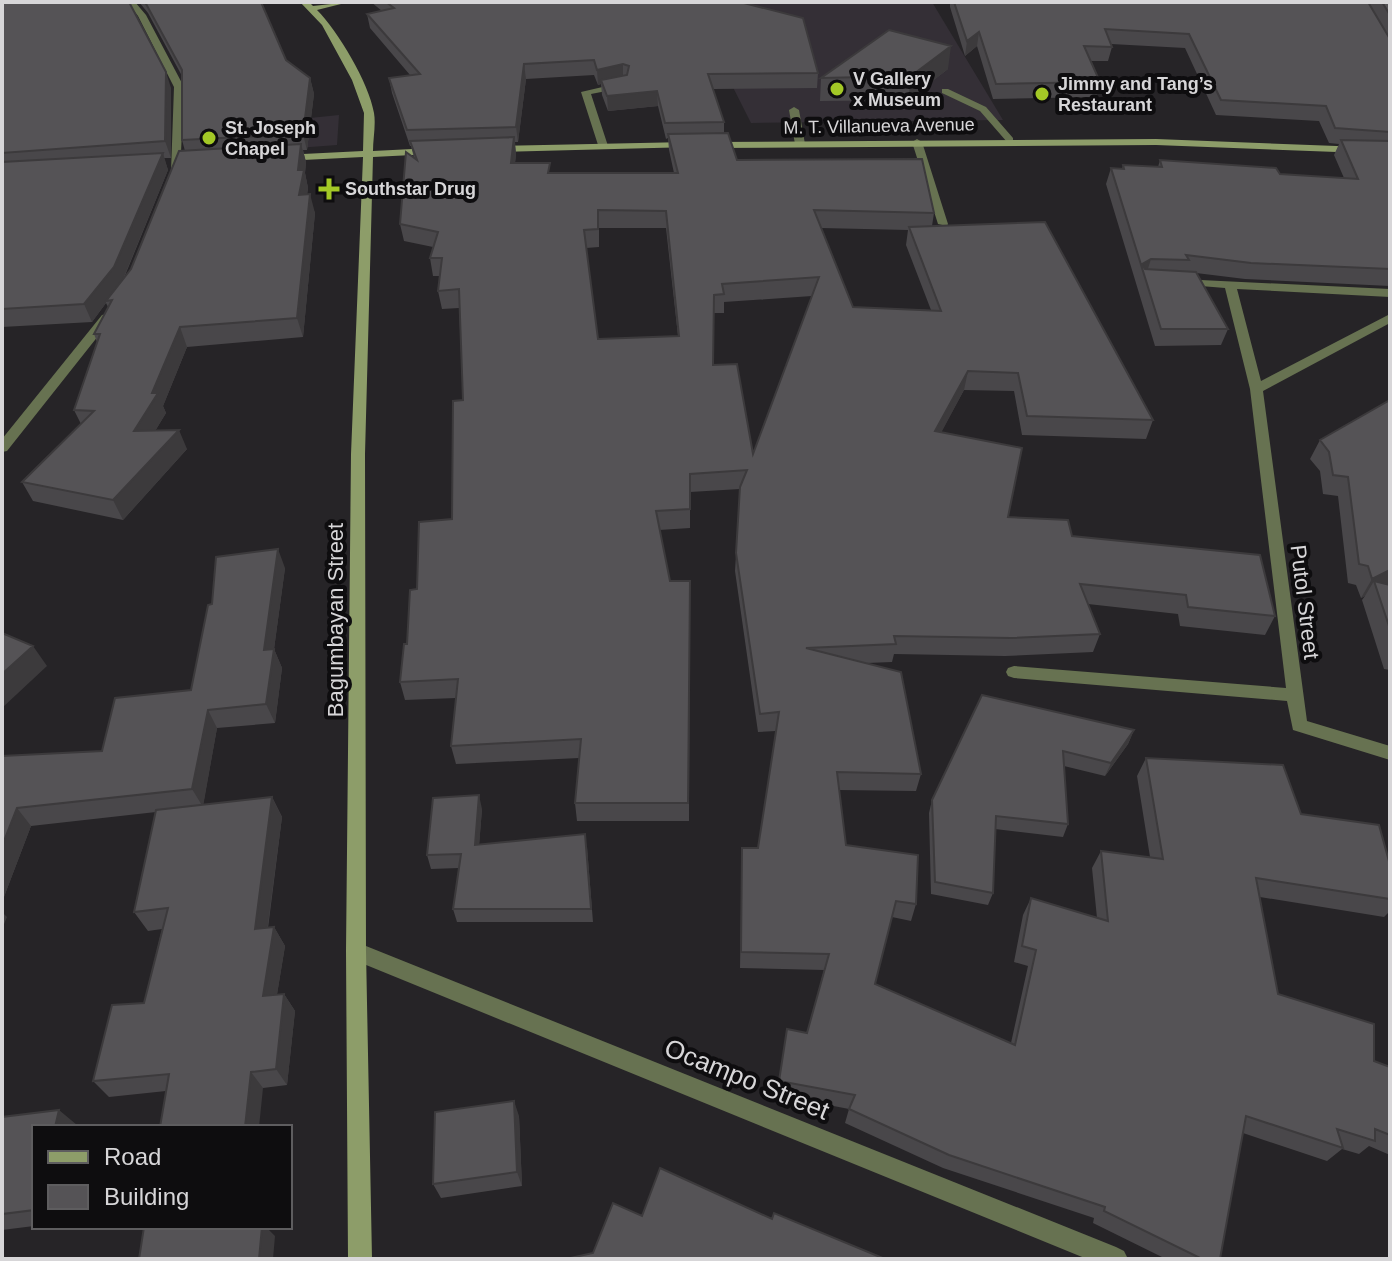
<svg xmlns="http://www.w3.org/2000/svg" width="1392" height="1261" viewBox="0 0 1392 1261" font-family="Helvetica,sans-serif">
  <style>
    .built { fill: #342f36 }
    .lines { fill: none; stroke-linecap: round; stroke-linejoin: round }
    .lane { fill: #677251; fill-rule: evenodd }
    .street { fill: #677251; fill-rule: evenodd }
    .secondary { fill: #8d9d69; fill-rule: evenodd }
    .wall { fill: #49474a; fill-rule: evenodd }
    .shaded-wall { fill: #3c3a3c }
    .building { fill: #555356; stroke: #3c3a3c; stroke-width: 2; fill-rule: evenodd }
    .poi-dot { fill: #a3c826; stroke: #0e0d0f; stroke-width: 3 }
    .labels { text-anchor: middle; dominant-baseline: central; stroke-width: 8; stroke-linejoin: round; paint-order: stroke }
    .far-poi-label { font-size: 18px; font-weight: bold; fill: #d7d6d8; stroke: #0e0d0f; text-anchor: start }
    .far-street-label { font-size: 18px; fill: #d7d6d8; stroke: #0e0d0f }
    .street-label { font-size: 22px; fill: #d7d6d8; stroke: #0e0d0f }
    .near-street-label { font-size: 26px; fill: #d7d6d8; stroke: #0e0d0f }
  </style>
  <rect width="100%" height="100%" fill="#262427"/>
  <path class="built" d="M 690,2 L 932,2 L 1003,120 L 751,123 Z
    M 339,115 L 337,145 L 230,153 L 233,126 Z"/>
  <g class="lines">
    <path class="lane" d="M 942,89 L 948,89 L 986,107 L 1013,138 L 1013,142 L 1007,142 L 980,111 L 942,93 Z
      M 794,107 L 799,110 L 805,144 L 800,147 L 795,144 L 789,110 Z"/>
    <path class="street" d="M 127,2 L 135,2 L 146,15 L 184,87 L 180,174 L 171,172 L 174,87 L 138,16 Z
      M 624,82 L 627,83 L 627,87 L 591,94 L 608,146 L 599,148 L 581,92 Z
      M 917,139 L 922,142 L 948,224 L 947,226 L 938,224 L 912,142 Z
      M 1180,279 L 1390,289 L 1390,297 L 1237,289 L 1261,381 L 1390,314 L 1390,323 L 1263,391 L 1307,721 L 1390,746 L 1390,760 L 1293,730 L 1287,701 L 1014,678 L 1008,676 L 1006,672 L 1008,668 L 1014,666 L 1286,688 L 1250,389 L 1225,288 L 1176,284 L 1176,280 Z
      M 106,314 L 112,318 L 110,321 L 7,451 L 2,452 L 2,439 L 102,315 Z
      M 356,942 L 1116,1247 L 1124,1251 L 1128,1259 L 1087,1259 L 349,958 L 346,951 L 349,944 Z"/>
    <path class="secondary" d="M 300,2 L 309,2 L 313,6 L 349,2 L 317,10 C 338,31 369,83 374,113 C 376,125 373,139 373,151 L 432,148 L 437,151 L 432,154 L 373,157 L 365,454 L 366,951 L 372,1259 L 348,1259 L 346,951 L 351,454 L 363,157 L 283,161 L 278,158 L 283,155 L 363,151 L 364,113 L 352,80 L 322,25 Z
      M 1156,139 L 1390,148 L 1390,154 L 1156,145 L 711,148 L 706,145 L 711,142 Z
      M 688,142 L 693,145 L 692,147 L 495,152 L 490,149 L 495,146 Z"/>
  </g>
  <path class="wall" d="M 2,2 L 171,88 L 171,158 L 164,158 L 168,170 L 124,278 L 131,269 L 185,151 L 182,140 L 182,76 L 148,13 L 139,2 L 261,2 L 286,60 L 310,78 L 314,94 L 307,150 L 303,150 L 306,162 L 305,173 L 308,188 L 307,195 L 315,213 L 303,337 L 187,347 L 163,406 L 166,413 L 155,431 L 187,449 L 123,520 L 33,501 L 22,482 L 81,424 L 74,410 L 97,342 L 94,334 L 108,307 L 106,303 L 92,322 L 2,327 Z
    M 371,2 L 740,2 L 818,73 L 817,88 L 713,89 L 724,122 L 724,133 L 737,160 L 934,213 L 932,226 L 1153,420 L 1146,439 L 1022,435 L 1014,391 L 964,390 L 941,432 L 1008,517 L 1072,536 L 1275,616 L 1265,635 L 1180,626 L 1178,614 L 1088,604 L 1100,634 L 1093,652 L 1005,656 L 894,654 L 892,662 L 867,663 L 921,774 L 916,791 L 839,790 L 846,845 L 916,904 L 911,921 L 892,917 L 875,984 L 1011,1043 L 1028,966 L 1014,962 L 1023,915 L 1031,898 L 1097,918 L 1092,868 L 1101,851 L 1150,857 L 1137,776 L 1146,758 L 1301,814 L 1390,865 L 1390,911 L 1384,917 L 1260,897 L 1278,994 L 1374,1061 L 1390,1067 L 1390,1155 L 1369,1146 L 1359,1154 L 1342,1149 L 1327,1161 L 1243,1133 L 1220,1259 L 1166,1259 L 1093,1223 L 1094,1218 L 943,1168 L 845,1123 L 849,1109 L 777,1095 L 787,1029 L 807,1033 L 824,970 L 740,968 L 742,848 L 758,848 L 776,731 L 758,732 L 735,571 L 740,489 L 690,492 L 690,528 L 659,530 L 670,581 L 690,581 L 689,821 L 577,821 L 575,803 L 579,758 L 456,764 L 451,746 L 456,698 L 405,700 L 400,682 L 417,589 L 452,519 L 463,400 L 459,308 L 442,309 L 438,291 L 440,276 L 433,276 L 430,258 L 433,247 L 404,241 L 400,224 L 414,158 L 411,146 L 410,146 L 392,93 L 389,78 L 410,75 L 370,28 L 367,14 L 382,11 ZM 594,75 L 598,85 L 601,84 L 602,95 L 608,111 L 658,106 L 666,139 L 668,138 L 669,150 L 674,173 L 551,173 L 515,163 L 516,154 L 515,142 L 518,142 L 526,79 ZM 599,228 L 666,228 L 678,336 L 598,339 L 586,248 L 599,247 ZM 821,228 L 908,230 L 906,245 L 931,310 L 853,307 ZM 812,296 L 753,454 L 713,365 L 714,313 L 724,313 L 724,302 Z
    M 950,2 L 1368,2 L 1390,39 L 1390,286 L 1245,279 L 1196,273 L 1228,329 L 1221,345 L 1155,346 L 1106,184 L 1111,168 L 1122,169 L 1123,165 L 1158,167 L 1160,160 L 1280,174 L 1344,178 L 1334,155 L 1339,144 L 1329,143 L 1319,121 L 1216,115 L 1185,48 L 1111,44 L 1112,47 L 1108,61 L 1090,61 L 1100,82 L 1096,97 L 993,99 L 977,46 L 965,56 L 950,7 Z
    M 1368,2 L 1390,2 L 1390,39 Z
    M 948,69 L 908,100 L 820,101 L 821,78 Z
    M 1390,400 L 1388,584 L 1390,585 L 1390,670 L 1384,669 L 1362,600 L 1365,596 L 1361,598 L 1356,585 L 1348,583 L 1338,496 L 1323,494 L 1320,471 L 1310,459 L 1320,440 Z
    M 285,568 L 274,649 L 282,668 L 275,723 L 217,728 L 203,805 L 272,797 L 282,817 L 268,928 L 274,927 L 285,946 L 277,994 L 284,994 L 295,1011 L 287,1085 L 263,1088 L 166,1091 L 109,1097 L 93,1081 L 144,1003 L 162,929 L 148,931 L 134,912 L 156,812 L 31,826 L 2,902 L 2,756 L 102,751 L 191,690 L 212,604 Z
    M 982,695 L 1134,730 L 1128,744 L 1105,776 L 1064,766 L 1068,824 L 1063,837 L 995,829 L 993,893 L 988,905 L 931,894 L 929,813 L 932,800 Z
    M 482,809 L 479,845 L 587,847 L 593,922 L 457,922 L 453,909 L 459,868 L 431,869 L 427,855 Z
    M 519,1116 L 522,1186 L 441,1198 L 433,1184 Z
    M 2,1117 L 77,1125 L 76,1127 L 34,1127 L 34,1226 L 2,1230 Z"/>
  <path class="shaded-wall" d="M 979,32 L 977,46 L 965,56 L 967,41 Z
    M 951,46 L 948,69 L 908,100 L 911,76 Z
    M 524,64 L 526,79 L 518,142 L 516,127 Z
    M 623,64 L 623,79 L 601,80 L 601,84 L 598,85 L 597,70 Z
    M 166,72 L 171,88 L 171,158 L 165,141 Z
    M 310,78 L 314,94 L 307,150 L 303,134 Z
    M 657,91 L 658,106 L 608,111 L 607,96 Z
    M 514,137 L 516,154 L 513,180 L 511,163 Z
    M 301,144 L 306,162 L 305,173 L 308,188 L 304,214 L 299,195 L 298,170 Z
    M 163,153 L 168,170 L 121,284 L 106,301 L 106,303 L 92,322 L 84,304 Z
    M 310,194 L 315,213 L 303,337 L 297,318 Z
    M 1151,259 L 1146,275 L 1142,264 Z
    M 180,327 L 187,347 L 163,406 L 166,413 L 143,451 L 134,431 L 152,393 Z
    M 968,371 L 964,390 L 932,450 L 935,431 Z
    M 179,430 L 187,449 L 123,520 L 113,500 Z
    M 278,549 L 285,568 L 274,649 L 282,668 L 275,723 L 266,704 L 264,650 Z
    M 1390,570 L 1390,583 L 1377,590 L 1374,581 L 1365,596 L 1361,598 L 1372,579 Z
    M 33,646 L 47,666 L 2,708 L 2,674 Z
    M 208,710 L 217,728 L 203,807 L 192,789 Z
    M 1134,730 L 1128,744 L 1105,776 L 1111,763 Z
    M 479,795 L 482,809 L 478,859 L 475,845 Z
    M 272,797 L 282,817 L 265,947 L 255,929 Z
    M 17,808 L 31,826 L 2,902 L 2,846 Z
    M 2,912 L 7,917 L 2,929 Z
    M 274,927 L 285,946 L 274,1013 L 263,996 Z
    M 284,994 L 295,1011 L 287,1085 L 276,1069 Z
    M 251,1072 L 263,1088 L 259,1127 L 245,1127 Z
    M 514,1101 L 519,1116 L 522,1186 L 517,1172 Z
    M 59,1110 L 77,1125 L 76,1127 L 55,1127 Z
    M 262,1227 L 266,1227 L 275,1236 L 273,1259 L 259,1259 Z"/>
  <path class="building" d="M 2,2 L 129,2 L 166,72 L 165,141 L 2,153 Z
    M 145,2 L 261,2 L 286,60 L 310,78 L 303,134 L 182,140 L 182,70 Z
    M 386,2 L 740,2 L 803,18 L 818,73 L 708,74 L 724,122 L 665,123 L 657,91 L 607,96 L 601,80 L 627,75 L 629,66 L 623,64 L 597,70 L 594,60 L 524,64 L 516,127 L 407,130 L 389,78 L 420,74 L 367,14 L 394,8 Z
    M 954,2 L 1368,2 L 1390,39 L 1390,132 L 1335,128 L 1326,106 L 1221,100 L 1189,34 L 1105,29 L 1112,47 L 1084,46 L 1100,82 L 996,84 L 979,32 L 967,41 Z
    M 1382,2 L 1390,2 L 1390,15 Z
    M 889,30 L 951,46 L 911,76 L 821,78 Z
    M 728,133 L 737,160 L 922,159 L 934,213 L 814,210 L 853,307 L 941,311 L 909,227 L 1045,222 L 1153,420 L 1027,416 L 1018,373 L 968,371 L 935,431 L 1022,448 L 1008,517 L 1068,520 L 1072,536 L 1260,555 L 1275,616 L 1188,607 L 1186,595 L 1080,584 L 1100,634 L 1011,638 L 894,636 L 896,644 L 806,648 L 901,672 L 921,774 L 837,772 L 846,845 L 918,855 L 916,904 L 896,901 L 875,984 L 1015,1045 L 1036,950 L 1022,946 L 1031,898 L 1108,921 L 1101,851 L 1163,859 L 1146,758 L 1283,765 L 1301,814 L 1379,825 L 1390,865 L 1390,899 L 1256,878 L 1278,994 L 1374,1024 L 1374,1061 L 1390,1067 L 1390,1135 L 1375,1129 L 1375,1141 L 1337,1129 L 1343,1148 L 1246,1116 L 1220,1259 L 1202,1259 L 1104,1211 L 1105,1207 L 949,1155 L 849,1109 L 855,1095 L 779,1081 L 787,1029 L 807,1033 L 829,954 L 741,952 L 742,848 L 758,848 L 779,712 L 760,714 L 736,553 L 740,487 L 747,470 L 690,474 L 690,509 L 656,511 L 670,581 L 690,581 L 688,803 L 575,803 L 581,739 L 451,746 L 458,679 L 400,682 L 404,644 L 407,644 L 410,590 L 417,589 L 419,522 L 452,519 L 453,401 L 463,400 L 459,289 L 438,291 L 442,258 L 430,258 L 438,232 L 400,224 L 406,152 L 417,160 L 410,141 L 514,137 L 511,163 L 550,163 L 548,173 L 678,173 L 668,134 ZM 598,210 L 666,211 L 679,336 L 598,339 L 584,230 L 598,229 ZM 819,277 L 753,454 L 737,364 L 713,365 L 714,295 L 724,294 L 722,284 Z
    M 1341,140 L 1390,141 L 1390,269 L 1251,263 L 1186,255 L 1189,260 L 1151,259 L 1142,264 L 1145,269 L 1196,272 L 1228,329 L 1161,329 L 1111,168 L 1124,169 L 1123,165 L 1162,167 L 1160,160 L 1276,168 L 1280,174 L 1358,179 Z
    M 301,144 L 298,170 L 304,170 L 299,195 L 310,194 L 297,318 L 180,327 L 152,393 L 158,393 L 134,431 L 179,430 L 113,500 L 22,482 L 94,411 L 74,410 L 100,334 L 94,334 L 112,300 L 106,301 L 131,269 L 179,151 Z
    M 163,153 L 114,267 L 84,304 L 2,309 L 2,162 Z
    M 1390,400 L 1390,570 L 1372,579 L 1368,566 L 1359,564 L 1348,477 L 1333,475 L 1329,452 L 1320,440 Z
    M 278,549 L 264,650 L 274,649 L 266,704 L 208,710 L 192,789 L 17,808 L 2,846 L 2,756 L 102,751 L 115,698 L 191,690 L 208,605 L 212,604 L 216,557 Z
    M 1374,581 L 1390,585 L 1390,629 Z
    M 2,633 L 33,646 L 2,674 Z
    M 982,695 L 1134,730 L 1111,763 L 1063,751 L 1068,824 L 996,816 L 993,893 L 935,882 L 932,800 Z
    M 479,795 L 475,845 L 585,834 L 591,909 L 453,909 L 461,854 L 427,855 L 433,798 Z
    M 272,797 L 255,929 L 274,927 L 263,996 L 284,994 L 276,1069 L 251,1072 L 245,1127 L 160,1127 L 169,1074 L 93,1081 L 112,1005 L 144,1003 L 168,908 L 134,912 L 156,810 Z
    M 514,1101 L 517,1172 L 433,1184 L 435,1112 Z
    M 59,1110 L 55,1127 L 34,1127 L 34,1210 L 2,1214 L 2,1117 Z
    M 660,1168 L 772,1219 L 774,1213 L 885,1259 L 566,1259 L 593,1253 L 613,1203 L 642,1216 Z
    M 144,1227 L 262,1227 L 259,1259 L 139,1259 Z"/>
  <g class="poi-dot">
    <circle cx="837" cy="89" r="8"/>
    <circle cx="1042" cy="94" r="8"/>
    <circle cx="209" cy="138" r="8"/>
    <path d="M325 177h8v8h8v8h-8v8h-8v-8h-8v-8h8z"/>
  </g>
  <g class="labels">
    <g class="far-poi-label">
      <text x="853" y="79">V Gallery<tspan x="853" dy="21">x Museum</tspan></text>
      <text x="1058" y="84">Jimmy and Tang’s<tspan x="1058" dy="21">Restaurant</tspan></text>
      <text x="225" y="128">St. Joseph<tspan x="225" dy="21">Chapel</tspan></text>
      <text x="345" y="189">Southstar Drug</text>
    </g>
    <g class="far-street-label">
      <text transform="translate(879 126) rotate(-1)">M. T. Villanueva Avenue</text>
    </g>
    <g class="street-label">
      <text transform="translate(1305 602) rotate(83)">Putol Street</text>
      <text transform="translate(335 620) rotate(-90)">Bagumbayan Street</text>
    </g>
    <g class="near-street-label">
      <text transform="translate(747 1079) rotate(22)">Ocampo Street</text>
    </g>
  </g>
  <rect width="1392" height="1261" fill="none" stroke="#d7d6d8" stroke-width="8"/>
  <rect x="32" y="1125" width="260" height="104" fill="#0e0d0f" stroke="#5e5d5f" stroke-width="2"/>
  <rect x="48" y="1151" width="40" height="12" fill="#8d9d69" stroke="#5e5d5f" stroke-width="2"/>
  <text x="104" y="1165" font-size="24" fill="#d7d6d8">Road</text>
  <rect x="48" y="1185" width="40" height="24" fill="#555356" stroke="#5e5d5f" stroke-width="2"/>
  <text x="104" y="1205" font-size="24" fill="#d7d6d8">Building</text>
</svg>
